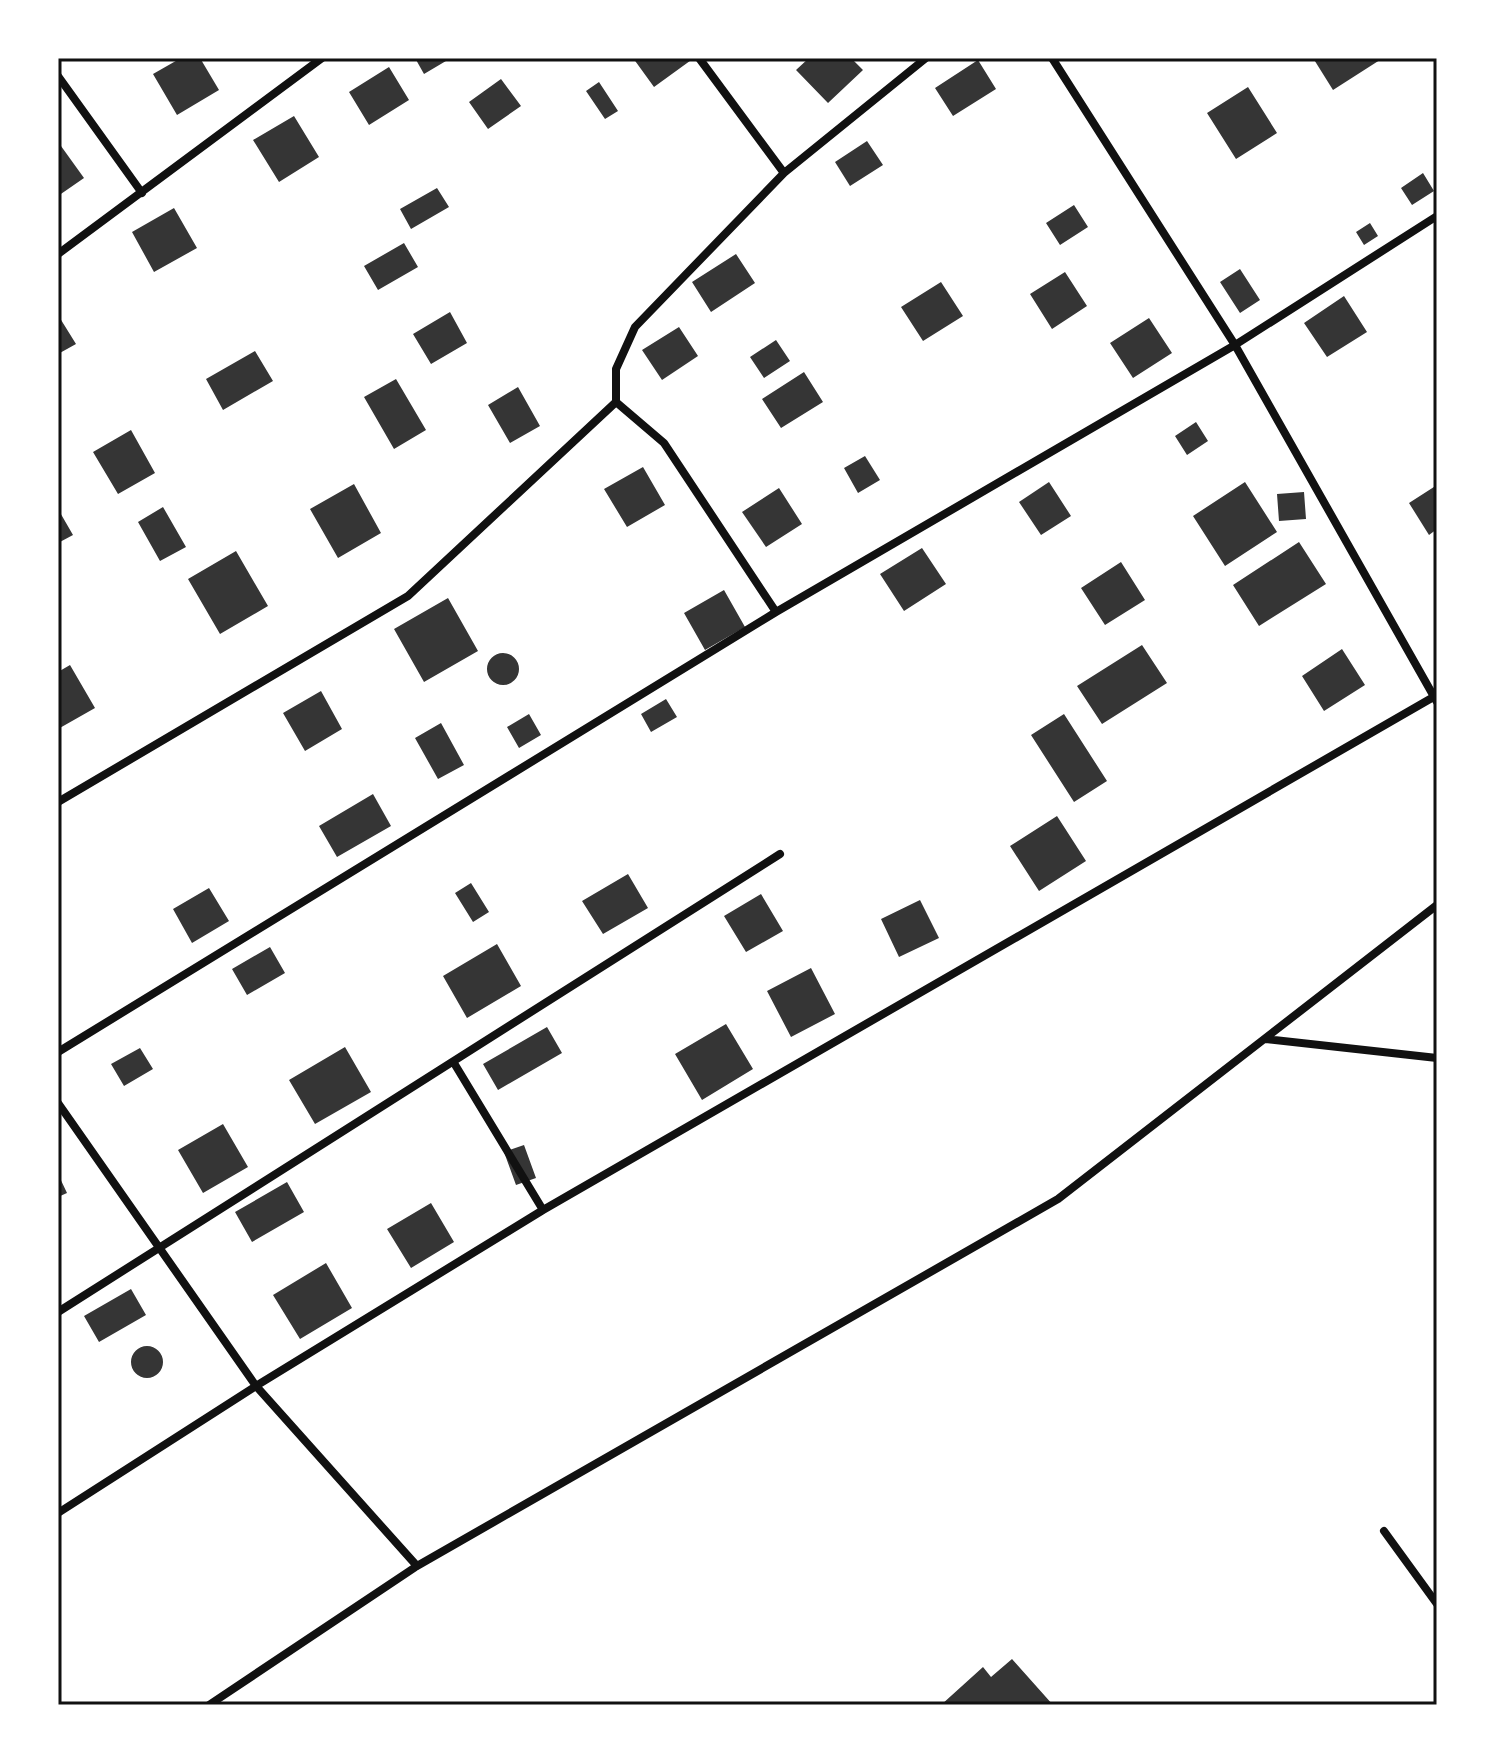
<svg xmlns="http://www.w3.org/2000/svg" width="1495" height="1763" viewBox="0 0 1495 1763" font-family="Arial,sans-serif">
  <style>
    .building { fill: #353535 }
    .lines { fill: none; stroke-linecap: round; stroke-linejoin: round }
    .minor { stroke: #111; stroke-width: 8 }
    .neatline { fill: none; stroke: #111; stroke-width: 3 }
  </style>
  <rect width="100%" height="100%" fill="#fff"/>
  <path class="building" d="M 181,58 L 200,58 L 219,90 L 177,115 L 153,74 Z
    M 415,58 L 451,58 L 424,74 Z
    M 633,58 L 694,58 L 654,87 Z
    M 809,58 L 851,58 L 863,70 L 828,103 L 796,70 Z
    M 1313,58 L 1383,58 L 1333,90 Z
    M 978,60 L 996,89 L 953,116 L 935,88 Z
    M 389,67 L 409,100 L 369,125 L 349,92 Z
    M 501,79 L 521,106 L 488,129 L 469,102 Z
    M 599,82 L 618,111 L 605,119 L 586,91 Z
    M 1248,87 L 1277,133 L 1236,159 L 1207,113 Z
    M 294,116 L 319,157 L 279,182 L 253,140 Z
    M 867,141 L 883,165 L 850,186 L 835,162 Z
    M 61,146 L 84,178 L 58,196 L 58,149 Z
    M 1423,173 L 1434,191 L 1412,205 L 1401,188 Z
    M 437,188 L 449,207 L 411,229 L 400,209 Z
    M 1074,205 L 1088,227 L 1060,245 L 1046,223 Z
    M 174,208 L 197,248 L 154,272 L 132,232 Z
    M 1370,223 L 1378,236 L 1364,245 L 1356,232 Z
    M 404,243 L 418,267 L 378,290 L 364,266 Z
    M 736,254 L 755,283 L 711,312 L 692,282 Z
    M 1240,269 L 1260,300 L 1240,313 L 1220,282 Z
    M 1065,272 L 1087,306 L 1052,329 L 1030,294 Z
    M 941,282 L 963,316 L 923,341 L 901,307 Z
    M 1344,296 L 1367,332 L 1327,357 L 1304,323 Z
    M 450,312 L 467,343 L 431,364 L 413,334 Z
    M 58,315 L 76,344 L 58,354 Z
    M 1149,318 L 1172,353 L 1133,378 L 1110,343 Z
    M 679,327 L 698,356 L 662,380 L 642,350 Z
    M 776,340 L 790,361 L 764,378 L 750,357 Z
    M 255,351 L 273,381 L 223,410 L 206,379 Z
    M 804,372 L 823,402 L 781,428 L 762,399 Z
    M 396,379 L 426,430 L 394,449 L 364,397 Z
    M 518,387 L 540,426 L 510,443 L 488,405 Z
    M 1196,422 L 1208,441 L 1187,455 L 1175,436 Z
    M 131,430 L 155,473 L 118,494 L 93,452 Z
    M 865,456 L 880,480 L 858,493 L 844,468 Z
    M 643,467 L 665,505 L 627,527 L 604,489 Z
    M 1049,482 L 1071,516 L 1041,535 L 1019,502 Z
    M 1245,482 L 1277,532 L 1225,566 L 1193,516 Z
    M 354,484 L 381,533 L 338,558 L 310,509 Z
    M 1437,485 L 1437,529 L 1429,535 L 1409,503 Z
    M 779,488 L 802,524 L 766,547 L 742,512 Z
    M 1304,492 L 1306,519 L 1279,521 L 1277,494 Z
    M 163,507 L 186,547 L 160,561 L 138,522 Z
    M 58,509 L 73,535 L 58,543 Z
    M 1299,542 L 1326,584 L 1259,626 L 1233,585 Z
    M 922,548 L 946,584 L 904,611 L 880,574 Z
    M 236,551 L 268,606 L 220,634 L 188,579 Z
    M 1121,562 L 1145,600 L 1105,625 L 1081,588 Z
    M 724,590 L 745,627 L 705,650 L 684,613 Z
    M 448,598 L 478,651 L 424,682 L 394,629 Z
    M 1142,645 L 1167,683 L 1102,724 L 1077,686 Z
    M 1342,649 L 1365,685 L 1324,711 L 1302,676 Z
    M487 669a16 16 0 1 1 32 0a16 16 0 1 1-32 0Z
    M 70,665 L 95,708 L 58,729 L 58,672 Z
    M 321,691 L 342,729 L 305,751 L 283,713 Z
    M 666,699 L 677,717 L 651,732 L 641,714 Z
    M 529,714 L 541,735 L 519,748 L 507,727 Z
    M 1064,714 L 1107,781 L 1074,802 L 1031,735 Z
    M 441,723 L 464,765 L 438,779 L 415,738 Z
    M 373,794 L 391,826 L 337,857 L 319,826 Z
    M 1057,816 L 1086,861 L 1039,891 L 1010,846 Z
    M 628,874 L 648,908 L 603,934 L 582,901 Z
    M 471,883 L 489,912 L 473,922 L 455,893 Z
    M 209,888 L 229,921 L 192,943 L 173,909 Z
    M 761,894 L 783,931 L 746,952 L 724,916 Z
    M 920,900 L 939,938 L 899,957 L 881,919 Z
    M 497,944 L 521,986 L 467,1018 L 443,976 Z
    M 270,947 L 285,973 L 247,995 L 232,969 Z
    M 811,968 L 835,1014 L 791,1037 L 767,991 Z
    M 726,1024 L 753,1069 L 702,1100 L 675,1054 Z
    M 547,1027 L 562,1053 L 498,1090 L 483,1064 Z
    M 345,1047 L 371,1092 L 315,1124 L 289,1080 Z
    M 140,1048 L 153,1069 L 124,1086 L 111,1064 Z
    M 223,1124 L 248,1167 L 203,1193 L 178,1150 Z
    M 524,1145 L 536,1178 L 516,1185 L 504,1152 Z
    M 58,1174 L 67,1193 L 58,1197 Z
    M 287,1182 L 304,1212 L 252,1242 L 235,1212 Z
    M 431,1203 L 454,1242 L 411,1268 L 387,1229 Z
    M 326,1263 L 352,1308 L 300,1339 L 273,1295 Z
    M 131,1289 L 146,1315 L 99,1342 L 84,1316 Z
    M131 1362a16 16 0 1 1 32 0a16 16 0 1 1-32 0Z
    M 1012,1659 L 1053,1705 L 941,1705 L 983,1667 L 991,1677 Z"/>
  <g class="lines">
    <path class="minor" d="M 699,58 L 784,173
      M 1052,58 L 1235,345 L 1437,702
      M 58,76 L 142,193
      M 58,254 L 322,58
      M 616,402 L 664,443 L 776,612
      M 58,802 L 408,596 L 616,402 L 616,369 L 635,327 L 784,173 L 926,58
      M 1266,1039 L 1437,1058
      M 58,1052 L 776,612 L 1235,345 L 1437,216
      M 454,1063 L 543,1210
      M 58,1103 L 256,1386 L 417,1566
      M 58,1312 L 780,854
      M 58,1513 L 256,1386 L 543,1210 L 1437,695
      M 1384,1531 L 1437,1604
      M 209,1705 L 417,1566 L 1058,1199 L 1437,905"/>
  </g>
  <rect width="1495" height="1763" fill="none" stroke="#ffffff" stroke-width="120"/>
  <rect x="60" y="60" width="1375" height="1643" class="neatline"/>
</svg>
